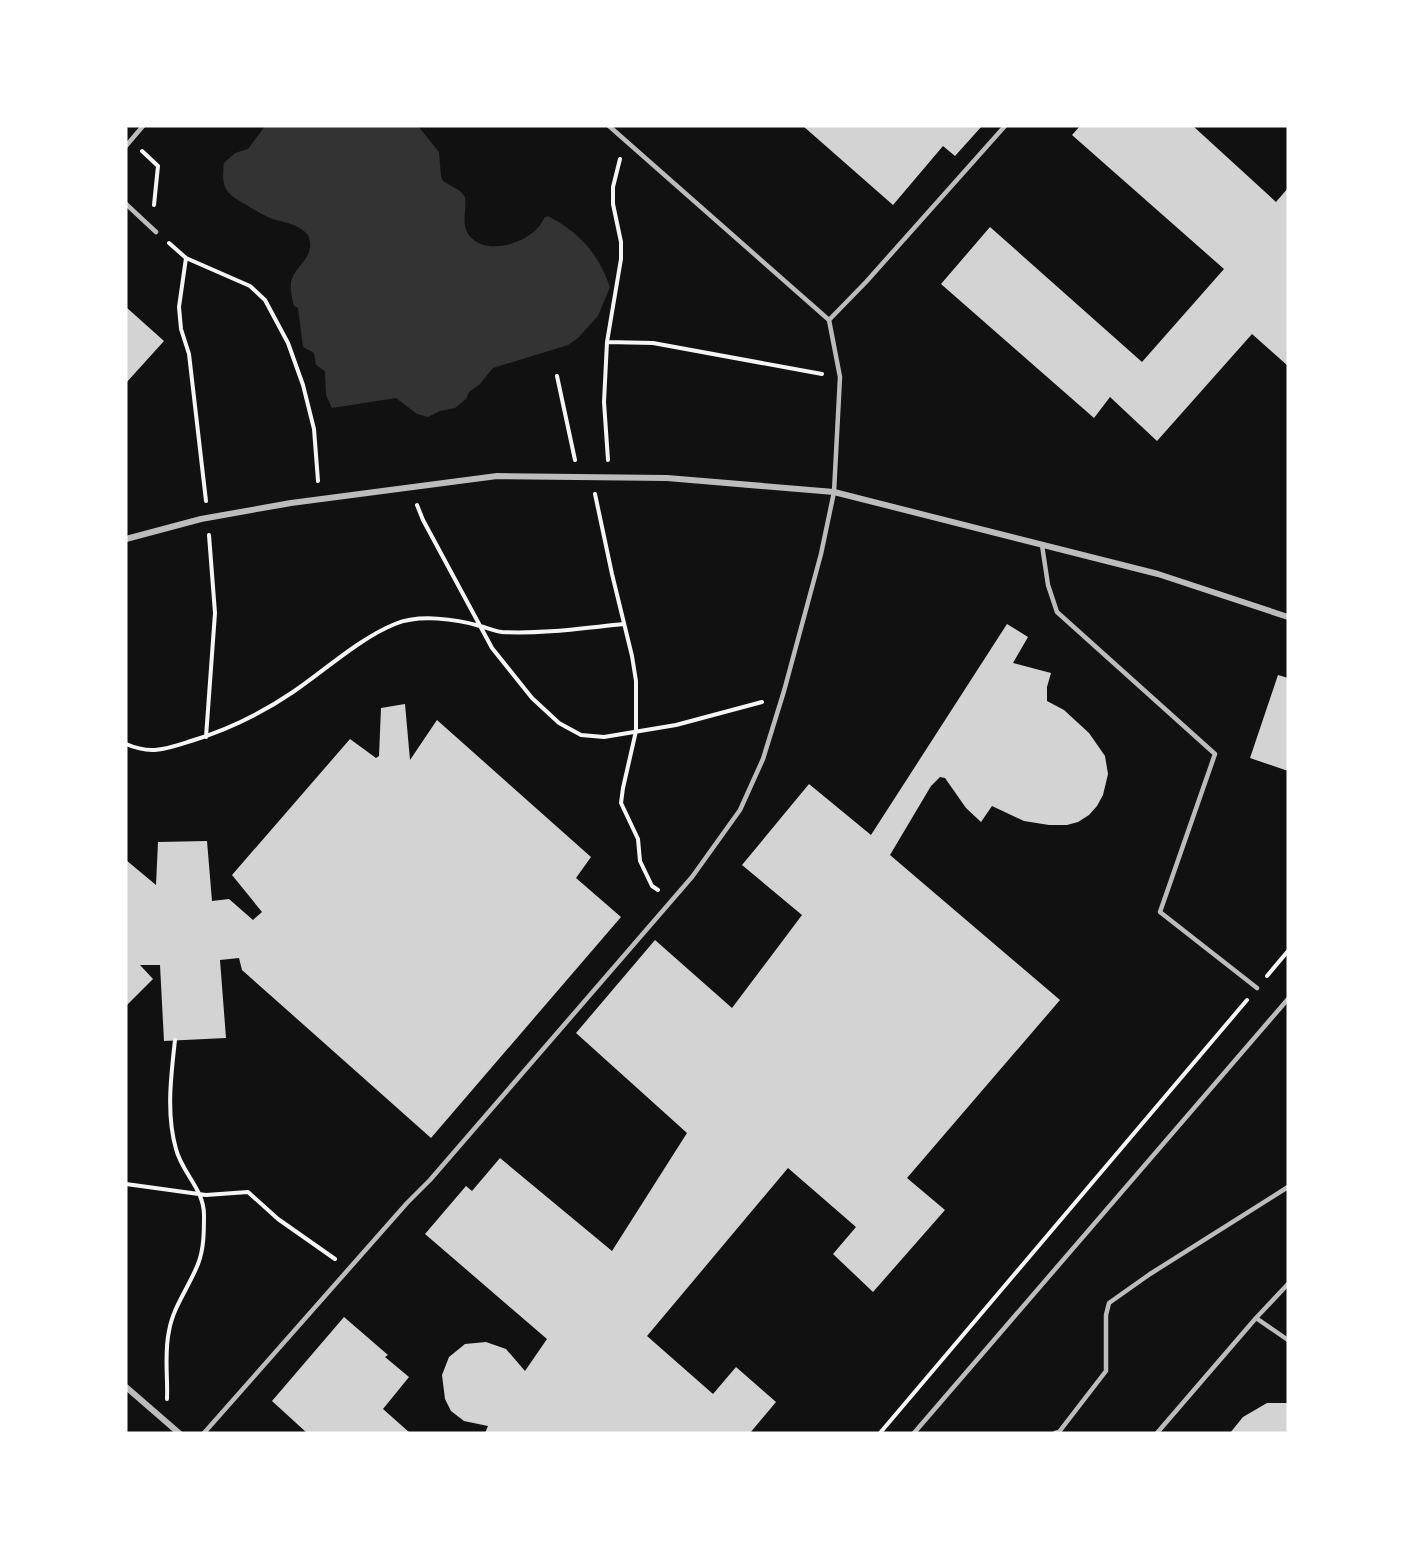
<svg xmlns="http://www.w3.org/2000/svg" width="1414" height="1559" viewBox="0 0 1414 1559" font-family="'DejaVu Sans',sans-serif">
  <style>
    .water { fill: #333 }
    .building { fill: #d3d3d3 }
    .lines { fill: none; stroke-linecap: round; stroke-linejoin: round }
    .path { stroke: #f5f5f5; stroke-width: 4 }
    .service { stroke: #bcbcbc; stroke-width: 4.5 }
    .minor { stroke: #bcbcbc; stroke-width: 6 }
  </style>
  <rect width="100%" height="100%" fill="#111"/>
  <path class="water" d="M 265,126 L 418,126 L 439,152 L 441,176 L 443,181 L 460,191 L 465,197 C 467,210 461,222 468,234 C 485,259 535,242 544,218 L 548,216 C 580,233 598,253 610,287 L 598,316 L 578,338 L 568,345 L 493,368 L 480,384 L 469,392 L 466,399 L 455,408 L 440,411 L 428,417 L 417,414 L 396,398 L 332,408 L 326,395 L 325,371 L 316,365 L 314,353 L 303,347 L 298,308 L 294,306 C 292,298 290,290 291,282 C 295,264 317,258 308,235 C 298,223 284,223 270,218 C 261,214 253,209 245,204 C 225,193 221,187 224,163 L 235,153 L 248,149 Z"/>
  <path class="building" d="M 803,126 L 982,126 L 955,156 L 943,146 L 893,205 Z
    M 1080,126 L 1193,126 L 1276,202 L 1288,188 L 1288,366 L 1252,334 L 1157,441 L 1110,397 L 1094,418 L 941,284 L 990,227 L 1142,362 L 1224,269 L 1072,135 Z
    M 126,307 L 164,341 L 126,383 Z
    M 1007,624 L 1028,637 L 1013,663 L 1051,673 L 1047,687 L 1047,701 L 1064,710 L 1089,733 L 1105,756 L 1108,774 L 1103,795 L 1097,806 L 1089,815 L 1078,822 L 1067,825 L 1049,825 L 1024,821 L 992,806 L 981,822 L 966,808 L 945,778 L 940,777 L 931,786 L 890,855 L 1060,1000 L 907,1178 L 945,1210 L 873,1292 L 833,1254 L 856,1227 L 788,1168 L 647,1336 L 713,1394 L 736,1367 L 776,1402 L 750,1433 L 485,1433 L 488,1426 L 464,1421 L 451,1411 L 445,1399 L 442,1375 L 449,1357 L 465,1344 L 486,1342 L 506,1349 L 525,1371 L 547,1339 L 425,1234 L 466,1186 L 472,1191 L 500,1158 L 612,1251 L 687,1133 L 576,1033 L 655,940 L 732,1008 L 802,915 L 742,865 L 809,784 L 871,835 Z
    M 1278,675 L 1288,678 L 1288,771 L 1250,758 Z
    M 405,704 L 410,760 L 437,720 L 591,857 L 576,878 L 621,917 L 431,1138 L 242,970 L 239,958 L 220,960 L 226,1038 L 164,1041 L 160,965 L 140,965 L 153,979 L 126,1006 L 126,860 L 156,885 L 158,842 L 207,841 L 212,901 L 229,899 L 253,920 L 262,912 L 232,875 L 350,739 L 376,758 L 379,756 L 381,708 Z
    M 344,1317 L 388,1355 L 385,1357 L 409,1377 L 383,1409 L 410,1433 L 307,1433 L 272,1401 Z
    M 1267,1403 L 1288,1403 L 1288,1433 L 1230,1433 L 1243,1417 Z"/>
  <g class="lines">
    <path class="path" d="M 142,151 L 158,166 L 154,205
      M 169,243 L 186,258 L 250,286 L 265,300 L 288,343 L 303,385 L 314,429 L 318,481
      M 186,258 L 179,307 L 181,329 L 189,354 L 206,501
      M 607,342 L 653,343 L 822,374
      M 557,376 L 575,460
      M 608,460 L 604,402 L 607,342 L 621,259 L 621,242 L 613,204 L 613,187 L 620,159
      M 595,494 L 612,574 L 632,656 L 636,681 L 636,731 L 623,788 L 621,803 L 638,839 L 640,861 L 652,886 L 658,890
      M 417,505 L 423,520 L 492,648 L 532,698 L 559,723 L 581,735 L 604,737 L 676,725 L 762,702
      M 206,737 L 215,613 L 209,535
      M 126,744 C 151,755 166,749 191,741 C 228,730 262,713 293,692 C 324,671 360,638 395,624 C 419,614 456,619 480,626 C 488,628 494,631 502,632 C 543,634 583,628 624,624
      M 1267,976 L 1288,951
      M 126,1184 L 206,1195 L 248,1192 L 278,1219 L 335,1259
      M 167,1399 C 168,1377 164,1353 169,1331 C 173,1307 189,1287 198,1264 C 204,1249 204,1231 204,1215 C 204,1189 182,1173 176,1149 C 166,1114 171,1076 175,1040
      M 880,1433 L 1247,1000"/>
    <path class="service" d="M 126,146 L 143,126
      M 126,204 L 156,232
      M 829,320 L 866,282 L 1005,126
      M 1042,545 L 1048,585 L 1057,612 L 1215,754 L 1160,912 L 1257,988
      M 1256,1318 L 1288,1340
      M 204,1433 L 407,1203 L 430,1180 L 692,877 L 740,810 L 763,759 L 784,691 L 821,554 L 834,492 L 840,377 L 829,320 L 609,126
      M 914,1433 L 1288,999
      M 1055,1433 L 1059,1432 L 1106,1371 L 1106,1315 L 1109,1303 L 1150,1274 L 1288,1187
      M 1157,1433 L 1256,1318 L 1288,1284"/>
    <path class="minor" d="M 126,539 L 201,519 L 291,503 L 497,476 L 667,478 L 834,492 L 1158,574 L 1288,617
      M 126,1387 L 179,1433"/>
  </g>
  <rect width="1414" height="1559" fill="none" stroke="#ffffff" stroke-width="255"/>
</svg>
